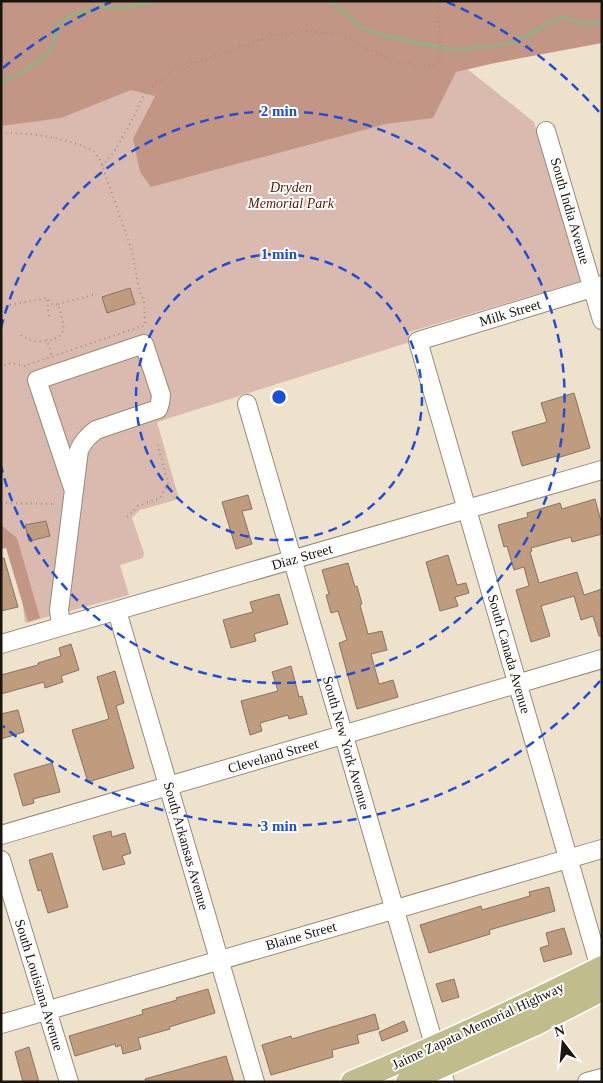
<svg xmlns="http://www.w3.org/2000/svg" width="603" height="1083" viewBox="0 0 603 1083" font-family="'Times New Roman',serif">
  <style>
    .green { fill: #dabaaf }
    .forest { fill: #c39585 }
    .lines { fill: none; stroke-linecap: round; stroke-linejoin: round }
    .stream { stroke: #9cab82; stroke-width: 4 }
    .building { fill: #c09c7e; stroke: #867364 }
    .minor-casing { stroke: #978b77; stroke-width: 20 }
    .major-casing { stroke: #fff; stroke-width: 25 }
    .path { stroke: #9b9282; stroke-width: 2; stroke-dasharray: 1 4; stroke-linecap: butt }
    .minor { stroke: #fff; stroke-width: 18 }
    .major { stroke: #c1bc8b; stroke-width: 22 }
    .ring { fill: none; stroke: #1d4ed8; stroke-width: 2.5; stroke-dasharray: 9 6 }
    .labels { text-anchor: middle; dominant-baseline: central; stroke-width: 4; stroke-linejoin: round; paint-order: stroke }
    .park-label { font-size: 14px; font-style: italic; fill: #531b04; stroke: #fff }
    .street-label { font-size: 14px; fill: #1a150e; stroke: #fff }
    .centre { fill: #1d4ed8; stroke: #fff; stroke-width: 2.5 }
    .ring-label { font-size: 15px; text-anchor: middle; font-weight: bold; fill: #1d4ed8; stroke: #fff; stroke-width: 4; stroke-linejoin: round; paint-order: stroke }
  </style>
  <rect width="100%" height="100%" fill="#eee2cc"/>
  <path class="green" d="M 234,26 L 456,60 L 534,122 L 581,281 L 409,332 L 410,342 L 157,422 L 179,499 L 140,510 L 132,518 L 144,553 L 143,558 L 120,565 L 129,595 L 25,623 L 16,545 L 1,549 L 1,113 Z"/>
  <path class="forest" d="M 1,1 L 602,1 L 602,43 L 495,63 L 456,72 L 433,118 L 386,124 L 151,187 L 140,172 L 133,139 L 155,96 L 131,90 L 61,118 L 1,126 Z
    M 1,525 L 17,538 L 40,618 L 28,622 L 6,548 L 1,549 Z"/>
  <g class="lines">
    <path class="stream" d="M 330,1 L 362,28 L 388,37 L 456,50 L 507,44 L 531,34 L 549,22 L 565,17 L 580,23 L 595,24 L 602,20
      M 1,82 C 13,76 42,63 49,52 C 55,44 56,35 57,25 L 69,16 L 98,7 L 123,8 L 159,1"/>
  </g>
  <path class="building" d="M 130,288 L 135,304 L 107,313 L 102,297 Z
    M 574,393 L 590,448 L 557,458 L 557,456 L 522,466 L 512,432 L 547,422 L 541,403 Z
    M 248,495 L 252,509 L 242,511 L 252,544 L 236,549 L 222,502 Z
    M 595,499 L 602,525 L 602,534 L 572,542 L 571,537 L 531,548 L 532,551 L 530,552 L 539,583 L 577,572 L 584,595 L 602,589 L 602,636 L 599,636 L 593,616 L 581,620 L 574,596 L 541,606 L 550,636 L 531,642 L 516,590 L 529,586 L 524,567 L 514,570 L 507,546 L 504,547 L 498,525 L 528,517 L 527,513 L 560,503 L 562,509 Z
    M 46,521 L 50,536 L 29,541 L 25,525 Z
    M 448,555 L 457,585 L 466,583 L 469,593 L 455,597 L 458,606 L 440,611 L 426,562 Z
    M 1,558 L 4,558 L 18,607 L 1,611 Z
    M 348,563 L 355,587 L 357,586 L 362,604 L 360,605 L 368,634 L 382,631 L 387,650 L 371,654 L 379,684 L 393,680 L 398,697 L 357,709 L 339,643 L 347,640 L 338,611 L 331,613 L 326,595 L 329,594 L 322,570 Z
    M 279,594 L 288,624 L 254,634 L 256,641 L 231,648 L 223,620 L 253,612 L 250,602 Z
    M 71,644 L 79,670 L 61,676 L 63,682 L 45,688 L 44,682 L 1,694 L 1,675 L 38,665 L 38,663 L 61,656 L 59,648 Z
    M 291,666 L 299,697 L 302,696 L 307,714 L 289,719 L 288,715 L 260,723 L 262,731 L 250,735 L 241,701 L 278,691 L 272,672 Z
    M 115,671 L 124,703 L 116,706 L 134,768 L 88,782 L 72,730 L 109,719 L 97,677 Z
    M 18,710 L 24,732 L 1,739 L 1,714 Z
    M 52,763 L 60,792 L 33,799 L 34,803 L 23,806 L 14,774 Z
    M 111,831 L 112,837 L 125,833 L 131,853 L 122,856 L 125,864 L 103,870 L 93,836 Z
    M 52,853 L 68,907 L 48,913 L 41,890 L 38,891 L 29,860 Z
    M 549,887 L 555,911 L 489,930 L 490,934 L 429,953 L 420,925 L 481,906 L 482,910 L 530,896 L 529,892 Z
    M 564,928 L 572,954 L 544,962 L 540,948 L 549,945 L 546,933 Z
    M 454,979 L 459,997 L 442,1002 L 436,984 Z
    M 208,989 L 215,1013 L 169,1027 L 170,1029 L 138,1038 L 141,1049 L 123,1054 L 121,1045 L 116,1047 L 115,1044 L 75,1056 L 69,1036 L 143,1014 L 142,1010 L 177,1000 L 176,998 Z
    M 375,1014 L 379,1029 L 357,1035 L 359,1043 L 332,1050 L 333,1057 L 271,1075 L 262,1045 L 291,1036 L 292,1039 Z
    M 404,1021 L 408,1031 L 382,1041 L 379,1032 Z
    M 29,1047 L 39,1082 L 23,1082 L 15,1052 Z
    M 226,1056 L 234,1082 L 146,1082 L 145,1079 Z"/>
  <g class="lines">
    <defs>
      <path id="minor" d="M 546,131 L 602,320
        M 247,404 L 445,1082
        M 117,611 L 255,1082
        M 61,626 L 59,610 L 79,450 C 83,441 88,436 96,430 L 158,409 L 160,403 L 161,395 L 144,344 L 37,380 L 74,491
        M 1,644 L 602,470
        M 1,835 L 602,659
        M 1,860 L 69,1082
        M 600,968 L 418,341 L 602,285
        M 1,1024 L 602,849
        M 587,1082 L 602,1078"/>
      <path id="major" d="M 352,1082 C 437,1047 520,1008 602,967
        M 407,1082 L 536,1024 L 602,990"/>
    </defs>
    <use href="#minor" class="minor-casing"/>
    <use href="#major" class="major-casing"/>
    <path class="path" d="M 1,134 C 22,130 77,140 94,152 C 97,155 99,158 101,162 L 132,251 L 139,289 L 144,302 L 145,325 L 24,366 L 11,363 L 1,366
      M 102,166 L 114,152 L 129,126 L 143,97 L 153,85 L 171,73 L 196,62 L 235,50 L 251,43 L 277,34 L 305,31 L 339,34 L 388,59 L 419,66 L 431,66 L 436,63 L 440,58 L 440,38 L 437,1
      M 47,300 L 49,316
      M 58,304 L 97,294
      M 10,305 L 47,298 L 53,305 L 58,304 C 63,321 71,337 47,341 L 46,337
      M 21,335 C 28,340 38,343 47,341 L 52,357
      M 1,503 L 56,504
      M 127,517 L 138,506 L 160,498 L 168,483 L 157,443"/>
    <use href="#minor" class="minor"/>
    <use href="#major" class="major"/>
  </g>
  <g class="ring">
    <circle cx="279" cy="397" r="143"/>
    <path d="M1 328A286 286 0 1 1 1 466"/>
    <path d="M600 681A429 429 0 0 1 3 726M3 68A429 429 0 0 1 111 2M447 2A429 429 0 0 1 600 113"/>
  </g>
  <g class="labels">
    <g class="park-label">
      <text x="291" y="187">Dryden<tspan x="291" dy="16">Memorial Park</tspan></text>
    </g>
    <g class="street-label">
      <text transform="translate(570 211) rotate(74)">South India Avenue</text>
      <text transform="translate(510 313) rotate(-17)">Milk Street</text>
      <text transform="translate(302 557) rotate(-16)">Diaz Street</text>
      <text transform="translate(509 654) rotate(74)">South Canada Avenue</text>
      <text transform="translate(346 743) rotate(74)">South New York Avenue</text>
      <text transform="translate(273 756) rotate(-16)">Cleveland Street</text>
      <text transform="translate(186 846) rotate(74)">South Arkansas Avenue</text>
      <text transform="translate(301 936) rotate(-16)">Blaine Street</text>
      <text transform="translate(39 985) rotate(73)">South Louisiana Avenue</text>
      <text transform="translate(478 1026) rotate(-25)">Jaime Zapata Memorial Highway</text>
    </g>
  </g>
  <circle cx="279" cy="397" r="8" class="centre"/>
  <g class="ring-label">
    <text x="279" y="116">2 min</text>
    <text x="279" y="259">1 min</text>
    <text x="279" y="831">3 min</text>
  </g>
  <rect width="603" height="1083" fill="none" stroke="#1a150e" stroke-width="5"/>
  <g transform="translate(563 1043) rotate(344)" stroke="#ffffff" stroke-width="4" paint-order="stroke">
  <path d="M0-4L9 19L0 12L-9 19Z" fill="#1a150e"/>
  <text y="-8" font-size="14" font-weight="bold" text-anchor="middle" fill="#1a150e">N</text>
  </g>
</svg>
